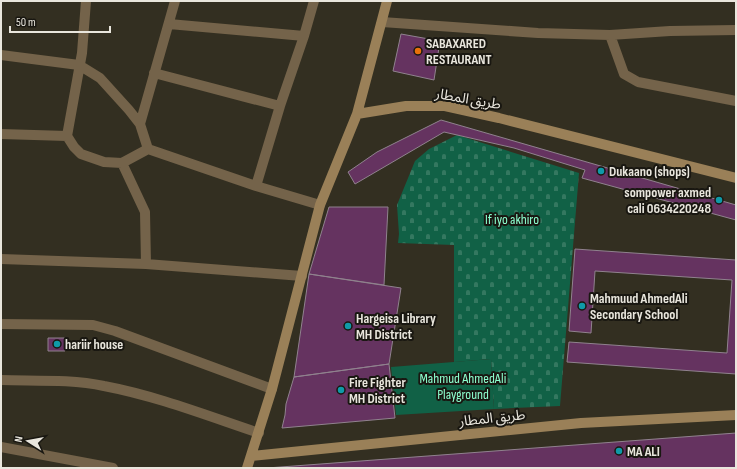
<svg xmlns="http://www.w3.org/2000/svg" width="737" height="469" viewBox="0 0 737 469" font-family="'Sofia Sans Condensed','Noto Sans Arabic',sans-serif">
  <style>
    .cemetery { fill: url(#cemetery-stones) }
    .green { fill: #116146 }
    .building { fill: #653360; stroke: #90828e }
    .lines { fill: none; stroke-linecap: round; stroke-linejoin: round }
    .street { stroke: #74634a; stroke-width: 10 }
    .secondary { stroke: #9a8058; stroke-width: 10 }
    .food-dot { fill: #e8710a; stroke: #191711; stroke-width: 1.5 }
    .culture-dot { fill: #0f9aa8; stroke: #191711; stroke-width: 1.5 }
    .labels { text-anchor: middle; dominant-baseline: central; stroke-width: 4; stroke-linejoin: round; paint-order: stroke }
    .poi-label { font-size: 14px; font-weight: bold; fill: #e9e6dd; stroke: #191711; text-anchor: start }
    .street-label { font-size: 14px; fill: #e9e6dd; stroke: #191711 }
    .park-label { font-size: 14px; fill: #8dffcf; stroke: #191711 }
  </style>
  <defs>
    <pattern id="cemetery-stones" width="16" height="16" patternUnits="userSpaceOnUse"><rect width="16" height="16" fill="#116146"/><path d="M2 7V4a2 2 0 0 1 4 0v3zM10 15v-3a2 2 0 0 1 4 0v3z" fill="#347860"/></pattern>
  </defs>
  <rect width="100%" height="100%" fill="#332f21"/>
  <path class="cemetery" d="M 457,135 L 579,173 L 560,406 L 494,409 L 491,359 L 454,362 L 454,245 L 398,243 L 399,234 L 397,205 L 415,161 L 429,149 Z"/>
  <path class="green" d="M 491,359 L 494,409 L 396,415 L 391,367 Z"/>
  <path class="building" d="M 401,34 L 440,41 L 434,80 L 393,71 Z
    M 441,120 L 736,205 L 736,220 L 582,178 L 585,170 L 514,148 L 444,132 L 355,184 L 348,172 L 377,152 Z
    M 329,207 L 388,207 L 384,285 L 309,274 Z
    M 575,249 L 736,260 L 736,374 L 567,362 L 569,342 L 727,353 L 732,280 L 595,271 L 591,333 L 569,331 Z
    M 309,274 L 401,288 L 389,364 L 294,377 Z
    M 48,338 L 65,338 L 65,351 L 48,351 Z
    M 389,364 L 395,418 L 282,428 L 285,415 L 286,404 L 294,377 Z
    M 736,433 L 736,468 L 267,468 Z"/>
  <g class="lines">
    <path class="street" d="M 382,22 L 538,33 L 610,35 L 670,31 L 736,30
      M 169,24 L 304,36
      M 610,35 L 624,74 L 638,82 L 736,101
      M 1,55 L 79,65 L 100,78 L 129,110 L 140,124 L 148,149
      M 154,73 L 280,106
      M 140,124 L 175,1
      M 1,134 L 67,136 L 74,147 L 81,154 L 104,162 L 122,163 L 148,149 L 256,186 L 320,205
      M 67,136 L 82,53 L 86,1
      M 122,163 L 145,212 L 146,264
      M 256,186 L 280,106 L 304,36 L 314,1
      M 1,259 L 146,264 L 302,276
      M 1,324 L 93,325 L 115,331 L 272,389
      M 1,380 C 35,381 71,379 104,386 C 157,396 208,416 259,433
      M 1,447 L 113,468"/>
    <path class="secondary" d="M 357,114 L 406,106 L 445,106 L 499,118 L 736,178
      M 251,456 L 581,423 L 736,415
      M 247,468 L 272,389 L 320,205 L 357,114 L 387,1"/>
  </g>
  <circle class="food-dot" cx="418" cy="51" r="4"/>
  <g class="culture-dot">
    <circle cx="601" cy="171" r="4"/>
    <circle cx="719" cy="200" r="4"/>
    <circle cx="582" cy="306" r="4"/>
    <circle cx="348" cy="326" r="4"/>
    <circle cx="57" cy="344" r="4"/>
    <circle cx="341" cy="390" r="4"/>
    <circle cx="619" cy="451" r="4"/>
  </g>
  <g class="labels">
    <g class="poi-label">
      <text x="426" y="43">SABAXARED<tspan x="426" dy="16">RESTAURANT</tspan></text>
      <text x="609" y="171">Dukaano (shops)</text>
      <text x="711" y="192" text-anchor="end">sompower axmed<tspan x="711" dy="16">cali 0634220248</tspan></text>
      <text x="590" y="298">Mahmuud AhmedAli<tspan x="590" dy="16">Secondary School</tspan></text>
      <text x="356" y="318">Hargeisa Library<tspan x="356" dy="16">MH District</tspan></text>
      <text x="65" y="344">hariir house</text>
      <text x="349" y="382">Fire Fighter<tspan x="349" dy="16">MH District</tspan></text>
      <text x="627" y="451">MA ALI</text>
    </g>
    <g class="street-label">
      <text transform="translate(468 99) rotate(10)">طريق المطار</text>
      <text transform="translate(492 418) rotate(-6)">طريق المطار</text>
    </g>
    <g class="park-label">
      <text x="512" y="219">If iyo akhiro</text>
      <text x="463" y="378">Mahmud AhmedAli<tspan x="463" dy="16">Playground</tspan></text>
    </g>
  </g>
  <rect width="737" height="469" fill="none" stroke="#e9e6dd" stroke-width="4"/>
  <g transform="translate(28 441) rotate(281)" stroke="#191711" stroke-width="3" paint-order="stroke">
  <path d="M0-3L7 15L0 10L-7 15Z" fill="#e9e6dd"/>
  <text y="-6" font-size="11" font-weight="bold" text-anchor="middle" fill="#e9e6dd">N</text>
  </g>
  <path d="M10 26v6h100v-6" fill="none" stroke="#e9e6dd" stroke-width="2"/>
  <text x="16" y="26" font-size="12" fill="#e9e6dd" stroke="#191711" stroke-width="3" paint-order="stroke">50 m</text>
</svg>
